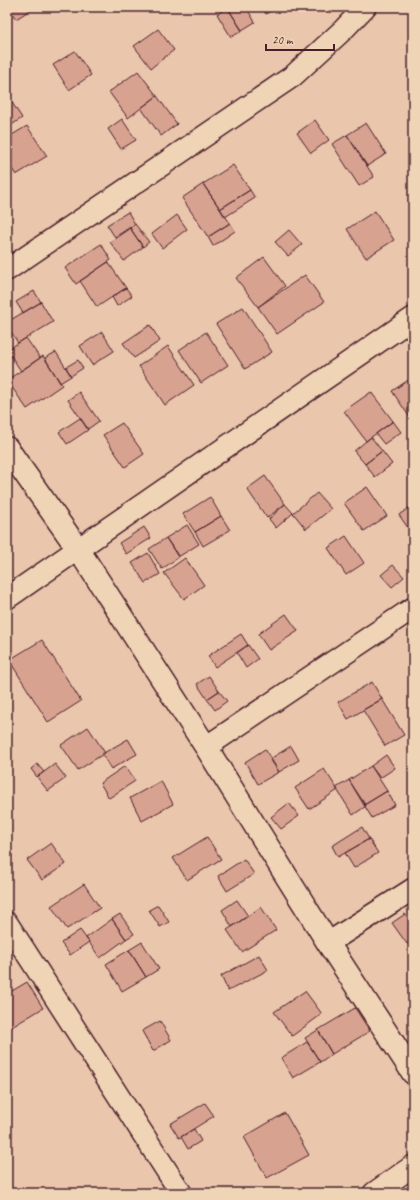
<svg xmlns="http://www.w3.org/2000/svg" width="420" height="1200" viewBox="0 0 420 1200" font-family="Caveat,sans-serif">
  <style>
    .building { fill: #d8a291; stroke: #4a1f2b }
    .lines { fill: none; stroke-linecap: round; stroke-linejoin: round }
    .street-casing { stroke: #4a1f2b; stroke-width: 24 }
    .secondary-casing { stroke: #4a1f2b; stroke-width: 25 }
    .street { stroke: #efd4b6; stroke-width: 21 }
    .secondary { stroke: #efd4b6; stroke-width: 22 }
  </style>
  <rect width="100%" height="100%" fill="#e9c6ac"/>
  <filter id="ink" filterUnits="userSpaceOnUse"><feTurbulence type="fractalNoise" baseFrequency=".025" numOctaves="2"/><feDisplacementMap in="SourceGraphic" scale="8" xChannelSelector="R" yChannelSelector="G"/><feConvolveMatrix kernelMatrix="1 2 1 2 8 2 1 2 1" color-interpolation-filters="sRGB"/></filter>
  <g filter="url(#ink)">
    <path class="building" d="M 8,7 L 35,7 L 16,19 Z
      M 227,7 L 246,7 L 255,22 L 242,30 Z
      M 261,7 L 277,7 L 266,14 Z
      M 228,8 L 242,31 L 231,37 L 217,14 Z
      M 158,29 L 174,50 L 151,68 L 134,46 Z
      M 75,51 L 91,75 L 69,90 L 53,65 Z
      M 138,71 L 157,96 L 128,118 L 109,92 Z
      M 7,95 L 22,118 L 7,128 Z
      M 157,96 L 177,124 L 161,136 L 141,108 Z
      M 122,119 L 136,140 L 121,149 L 108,129 Z
      M 315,120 L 329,140 L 311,153 L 297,133 Z
      M 366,123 L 386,154 L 367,166 L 347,135 Z
      M 27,126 L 47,156 L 16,175 L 7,161 L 7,138 Z
      M 347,135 L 374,177 L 359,186 L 332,144 Z
      M 233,165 L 250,190 L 220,209 L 203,184 Z
      M 203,184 L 230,223 L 208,237 L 182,198 Z
      M 250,190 L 255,198 L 225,217 L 220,209 Z
      M 375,211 L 394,240 L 366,258 L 347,229 Z
      M 128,212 L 135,224 L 115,237 L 107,225 Z
      M 177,215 L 187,229 L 162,248 L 152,234 Z
      M 230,223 L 235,231 L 213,246 L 208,237 Z
      M 135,224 L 149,242 L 143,247 L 130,228 Z
      M 130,228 L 143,247 L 124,261 L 110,242 Z
      M 289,230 L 302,245 L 288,256 L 275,242 Z
      M 101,244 L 111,260 L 76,284 L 65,268 Z
      M 264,257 L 285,286 L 258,307 L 236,278 Z
      M 108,262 L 126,288 L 97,307 L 80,281 Z
      M 305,275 L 324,302 L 277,334 L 258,307 Z
      M 126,288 L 132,296 L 117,306 L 112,297 Z
      M 34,291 L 41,302 L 23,313 L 16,302 Z
      M 41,302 L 53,322 L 18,343 L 7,325 L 7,322 Z
      M 243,307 L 272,352 L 245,369 L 216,324 Z
      M 150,325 L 160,341 L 134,358 L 123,343 Z
      M 102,332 L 114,351 L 92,365 L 80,346 Z
      M 206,332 L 228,365 L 201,383 L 179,350 Z
      M 26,338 L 40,358 L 21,371 L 7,350 Z
      M 168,346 L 194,385 L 165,405 L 139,366 Z
      M 56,352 L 71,376 L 60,383 L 45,358 Z
      M 43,356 L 62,385 L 27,409 L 7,380 Z
      M 78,360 L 83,368 L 71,376 L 66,367 Z
      M 413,377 L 413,422 L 392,391 Z
      M 79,392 L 99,421 L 88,429 L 68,400 Z
      M 371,392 L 393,421 L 366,441 L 344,411 Z
      M 80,418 L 88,430 L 67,444 L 59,432 Z
      M 393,421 L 401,432 L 384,444 L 376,434 Z
      M 122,423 L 144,454 L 125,467 L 103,435 Z
      M 371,437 L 382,451 L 365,464 L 354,451 Z
      M 382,451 L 392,464 L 375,477 L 365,464 Z
      M 265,476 L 285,504 L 267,518 L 247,489 Z
      M 367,487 L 387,516 L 364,531 L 344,503 Z
      M 317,493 L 331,509 L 306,529 L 293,513 Z
      M 210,497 L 221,516 L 195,532 L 183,514 Z
      M 285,504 L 293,513 L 276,528 L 269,519 Z
      M 413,505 L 413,535 L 399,515 Z
      M 221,516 L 230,530 L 203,546 L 195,532 Z
      M 187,525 L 199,544 L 178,557 L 166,538 Z
      M 144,527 L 151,538 L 126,554 L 119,543 Z
      M 346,536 L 364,563 L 346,575 L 328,548 Z
      M 166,538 L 179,557 L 162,569 L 149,549 Z
      M 148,553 L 160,574 L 145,583 L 132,563 Z
      M 185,558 L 204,585 L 184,599 L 164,573 Z
      M 393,565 L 404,577 L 392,587 L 381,575 Z
      M 286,614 L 298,631 L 269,650 L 258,634 Z
      M 241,634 L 248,645 L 215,667 L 208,656 Z
      M 42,640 L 81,701 L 48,722 L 9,660 Z
      M 248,645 L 258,659 L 246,668 L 237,653 Z
      M 209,676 L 219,691 L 207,699 L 197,684 Z
      M 372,682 L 382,699 L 348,719 L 338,702 Z
      M 219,691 L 227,701 L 215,710 L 207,699 Z
      M 382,699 L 404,735 L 385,746 L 363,710 Z
      M 88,727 L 105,753 L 78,770 L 61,745 Z
      M 128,739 L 137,754 L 111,769 L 102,754 Z
      M 291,746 L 299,760 L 279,772 L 270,759 Z
      M 265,749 L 279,772 L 258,784 L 245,762 Z
      M 386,755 L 395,768 L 380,778 L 371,766 Z
      M 37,764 L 44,772 L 37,777 L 31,769 Z
      M 55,764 L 66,778 L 48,791 L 37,777 Z
      M 125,766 L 135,781 L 109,798 L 100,783 Z
      M 371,766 L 387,791 L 364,805 L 349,780 Z
      M 324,769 L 338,790 L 309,809 L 295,788 Z
      M 349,780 L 366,806 L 353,815 L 336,788 Z
      M 161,781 L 173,804 L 142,821 L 130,798 Z
      M 387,791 L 395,805 L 372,818 L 364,805 Z
      M 289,803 L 299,816 L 281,829 L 271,817 Z
      M 362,827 L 369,839 L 338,857 L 332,846 Z
      M 207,837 L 221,859 L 187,880 L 173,858 Z
      M 369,839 L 378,853 L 354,868 L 345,853 Z
      M 51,843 L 66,864 L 42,880 L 27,860 Z
      M 244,859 L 254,874 L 227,891 L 218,876 Z
      M 84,884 L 100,908 L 67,929 L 51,906 Z
      M 237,900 L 248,916 L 232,927 L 222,910 Z
      M 158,905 L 169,922 L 160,927 L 149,910 Z
      M 261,907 L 276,930 L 242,952 L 227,930 Z
      M 120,914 L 134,934 L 126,939 L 112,919 Z
      M 405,914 L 413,925 L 413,939 L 407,944 L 392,923 Z
      M 112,919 L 126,939 L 100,958 L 86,938 Z
      M 80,930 L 89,942 L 70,955 L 61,943 Z
      M 142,942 L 159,969 L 146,977 L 129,950 Z
      M 129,950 L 146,977 L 122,991 L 106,964 Z
      M 259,955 L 268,970 L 228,991 L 221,976 Z
      M 27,982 L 43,1008 L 7,1030 L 7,994 Z
      M 305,991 L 322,1014 L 292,1036 L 274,1012 Z
      M 355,1008 L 370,1031 L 332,1054 L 318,1030 Z
      M 160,1021 L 171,1040 L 153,1051 L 142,1031 Z
      M 318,1030 L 332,1054 L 320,1062 L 305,1038 Z
      M 307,1042 L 320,1062 L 293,1078 L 281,1058 Z
      M 205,1103 L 214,1116 L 179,1138 L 170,1124 Z
      M 285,1113 L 309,1155 L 267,1178 L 244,1137 Z
      M 194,1129 L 201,1141 L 188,1149 L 181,1137 Z"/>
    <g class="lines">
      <defs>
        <path id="street" d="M 7,270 L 293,76 L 343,30 L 365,7
          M 7,598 L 413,318
          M 206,747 L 413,608
          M 7,923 L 181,1193
          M 328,943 L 413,889
          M 374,1193 L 413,1166"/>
        <path id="secondary" d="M 7,448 L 78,549 L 206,747 L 328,943 L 413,1073"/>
      </defs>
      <use href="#street" class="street-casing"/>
      <use href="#secondary" class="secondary-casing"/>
      <use href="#street" class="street"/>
      <use href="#secondary" class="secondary"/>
    </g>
  </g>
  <rect width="420" height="1200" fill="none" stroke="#efd4b6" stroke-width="24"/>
  <rect x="12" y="12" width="396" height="1176" fill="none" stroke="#4a1f2b" stroke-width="1.5" filter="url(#ink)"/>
  <path d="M266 44v6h68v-6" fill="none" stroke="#4a1f2b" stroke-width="2"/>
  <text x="272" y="44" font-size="12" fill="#4a1f2b" stroke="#efd4b6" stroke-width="3" paint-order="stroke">20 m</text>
</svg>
